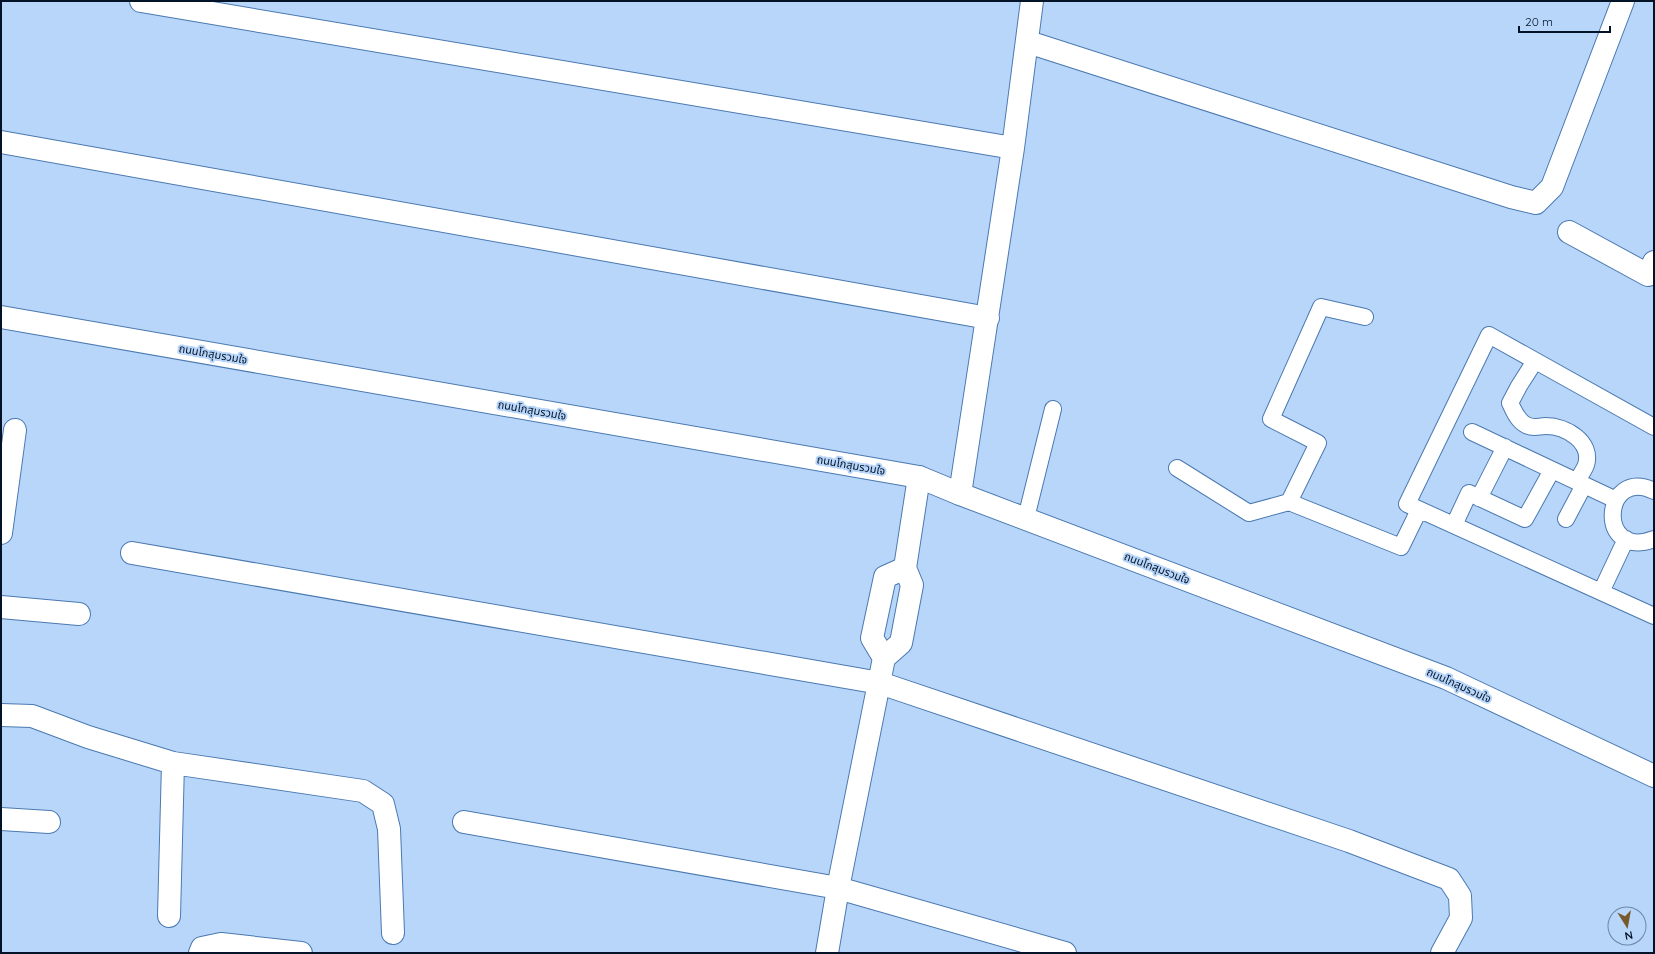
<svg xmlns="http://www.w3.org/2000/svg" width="1655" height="954" viewBox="0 0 1655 954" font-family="Quicksand,'Noto Sans Thai',sans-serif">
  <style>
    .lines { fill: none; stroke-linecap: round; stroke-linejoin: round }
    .service-casing { stroke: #4a79b0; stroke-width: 18 }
    .minor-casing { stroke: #4a79b0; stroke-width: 24 }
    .tertiary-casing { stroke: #4a79b0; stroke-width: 24 }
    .service { stroke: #fff; stroke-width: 16 }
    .minor { stroke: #fff; stroke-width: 22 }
    .tertiary { stroke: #fff; stroke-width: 22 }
    .labels { text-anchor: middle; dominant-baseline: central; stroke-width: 4; stroke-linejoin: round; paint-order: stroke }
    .street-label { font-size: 11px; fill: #021227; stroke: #b8d6fa }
  </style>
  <rect width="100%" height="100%" fill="#b8d6fa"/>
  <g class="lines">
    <defs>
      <path id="service" d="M 1535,361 L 1519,386 L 1510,403 C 1514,411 1517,420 1526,425 C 1534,429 1538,426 1546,426 C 1566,426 1593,442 1586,465 C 1584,470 1580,476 1577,481
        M 1654,427 L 1489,335 L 1407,504 L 1654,616
        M 1472,432 L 1616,500
        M 1177,468 L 1249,513 L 1289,502 L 1401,547 L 1419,510
        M 1654,491 C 1602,466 1596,561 1654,539
        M 1479,498 L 1505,447
        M 1289,502 L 1318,443 L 1271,419 L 1321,307 L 1365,317
        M 1026,518 L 1053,409
        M 1566,519 L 1584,485
        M 1454,525 L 1469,493 L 1525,519 L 1552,470
        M 1601,592 L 1626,539"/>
      <path id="minor" d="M 141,1 L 1013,148
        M 1028,42 L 1511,197 L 1536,203 L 1552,187 L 1623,1
        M 1,142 L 988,318
        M 1569,232 L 1648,275 L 1654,262
        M 960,494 L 1013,148 L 1032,1
        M 1,533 L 15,430
        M 132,553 L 880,683 L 1349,841 L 1449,879 L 1460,896 L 1461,918 L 1442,953
        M 1,607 L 79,614
        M 884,658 L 872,638 L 885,577 L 905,568
        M 1,715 L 32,716 L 88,737 L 173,763 L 363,791 L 383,804 L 389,829 L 393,933
        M 1,819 L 49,822
        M 464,822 L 838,888 L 1065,953
        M 169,916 L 173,763
        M 200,953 L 202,948 L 221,944 L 301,953
        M 827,953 L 838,888 L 884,658 L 901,643 L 912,585 L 905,568 L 919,477"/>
      <path id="tertiary" d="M 1,317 L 919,477 L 960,494 L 1446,678 L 1654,776"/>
    </defs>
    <use href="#service" class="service-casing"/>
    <use href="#minor" class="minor-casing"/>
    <use href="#tertiary" class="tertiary-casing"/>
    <use href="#service" class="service"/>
    <use href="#minor" class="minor"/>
    <use href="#tertiary" class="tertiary"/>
  </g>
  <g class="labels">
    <g class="street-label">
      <text transform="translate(213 354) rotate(10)">ถนนโกสุมรวมใจ</text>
      <text transform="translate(532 410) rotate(10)">ถนนโกสุมรวมใจ</text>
      <text transform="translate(851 465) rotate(10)">ถนนโกสุมรวมใจ</text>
      <text transform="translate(1157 568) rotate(21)">ถนนโกสุมรวมใจ</text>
      <text transform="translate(1459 685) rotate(24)">ถนนโกสุมรวมใจ</text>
    </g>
  </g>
  <rect width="1655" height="954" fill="none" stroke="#021227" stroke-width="4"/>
  <g transform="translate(1627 926) rotate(169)"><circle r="19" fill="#b8d6fa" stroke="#6f88a6"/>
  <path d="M0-3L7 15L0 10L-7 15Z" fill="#78592e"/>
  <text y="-6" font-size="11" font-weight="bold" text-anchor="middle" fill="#021227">N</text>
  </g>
  <path d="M1519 26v6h91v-6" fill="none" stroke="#021227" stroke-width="2"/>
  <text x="1525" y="26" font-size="12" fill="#021227" stroke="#b8d6fa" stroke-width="3" paint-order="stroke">20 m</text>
</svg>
